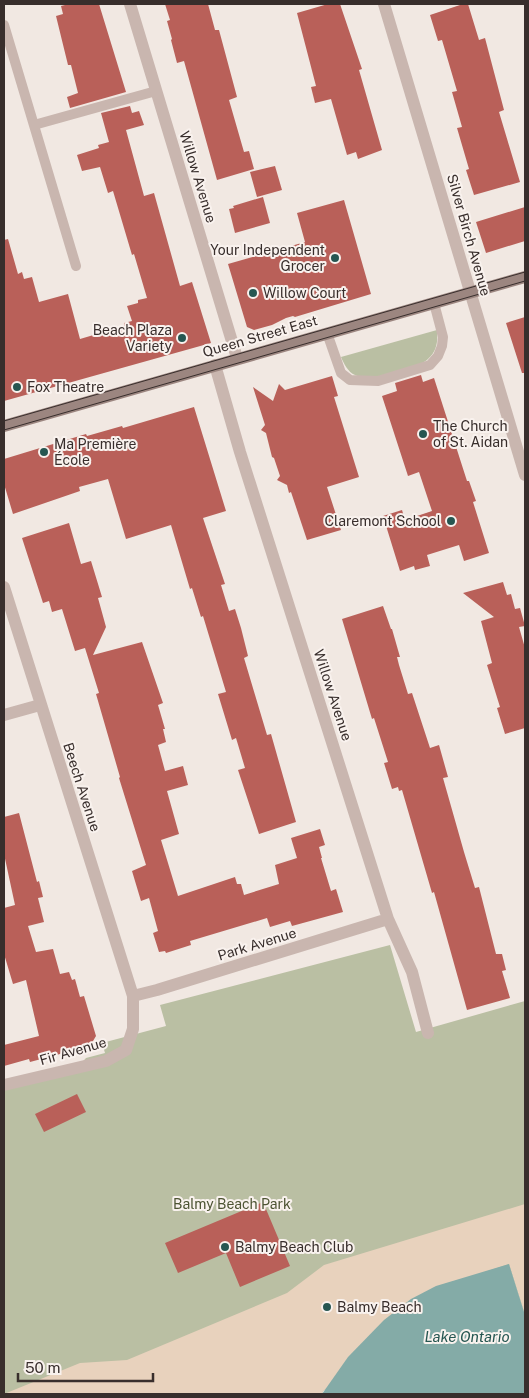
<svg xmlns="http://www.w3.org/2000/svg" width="529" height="1398" viewBox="0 0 529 1398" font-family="'Public Sans',sans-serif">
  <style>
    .green { fill: #babfa3 }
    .sand { fill: #e8d2bd }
    .water { fill: #84aba7 }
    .building { fill: #b96059 }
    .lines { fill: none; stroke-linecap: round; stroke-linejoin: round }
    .lane { stroke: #c9b6af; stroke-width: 10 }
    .street { stroke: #c9b6af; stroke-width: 12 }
    .secondary { stroke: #9c8680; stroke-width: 12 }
    .tram { stroke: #382e2c; stroke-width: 1 }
    .poi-dot { fill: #265651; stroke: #f9f2ee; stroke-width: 2 }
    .labels { text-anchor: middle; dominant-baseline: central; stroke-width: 4; stroke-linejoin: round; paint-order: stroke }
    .street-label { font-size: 14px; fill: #382e2c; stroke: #f9f2ee }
    .poi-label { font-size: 14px; fill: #382e2c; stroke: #f9f2ee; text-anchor: start }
    .park-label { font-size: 14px; fill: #4d5433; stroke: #f9f2ee }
    .water-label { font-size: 15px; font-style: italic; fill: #265651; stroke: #f9f2ee }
  </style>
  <rect width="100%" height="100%" fill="#f1e8e2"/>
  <path class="green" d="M 437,330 C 438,341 437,351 428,359 C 416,370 370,383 355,375 C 348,372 344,364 341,357 Z
    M 390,945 L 416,1032 L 525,1001 L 525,1315 L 509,1265 L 323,1391 L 322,1394 L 4,1394 L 4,1089 L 77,1068 L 86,1058 L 105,1053 L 102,1043 L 166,1026 L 160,1005 Z"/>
  <path class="sand" d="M 525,1204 L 525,1315 L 509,1264 L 479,1274 L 323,1391 L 322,1394 L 4,1394 L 80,1363 L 127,1360 L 287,1293 L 324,1265 Z"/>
  <path class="water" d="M 509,1264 L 525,1315 L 525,1394 L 322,1394 L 348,1357 L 384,1320 L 411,1299 L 436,1286 Z"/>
  <path class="building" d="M 69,4 L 99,4 L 126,92 L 70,108 L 67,97 L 78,93 L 71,65 L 68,65 L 56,16 L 63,14 L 61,6 Z
    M 165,4 L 208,4 L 215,30 L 219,30 L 237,97 L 229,100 L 244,152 L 249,151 L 254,169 L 217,180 L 184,61 L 177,63 L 171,40 L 172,39 L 167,21 L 170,20 Z
    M 328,4 L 340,4 L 362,69 L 359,70 L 382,150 L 358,159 L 356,152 L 347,155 L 331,99 L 315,103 L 311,87 L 316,86 L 297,13 Z
    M 463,4 L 468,4 L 479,40 L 485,38 L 504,110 L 499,112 L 520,182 L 474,195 L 466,170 L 469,169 L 457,128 L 462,127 L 452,92 L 457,91 L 442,40 L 438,41 L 430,15 Z
    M 130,106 L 132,113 L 139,111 L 144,125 L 126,130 L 144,196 L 154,193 L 180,286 L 192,282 L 211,343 L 4,401 L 4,240 L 8,239 L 18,274 L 22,272 L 24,279 L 32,277 L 39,302 L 68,294 L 80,339 L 124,326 L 124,323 L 132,321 L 127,306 L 138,303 L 138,300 L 147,298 L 134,254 L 132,255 L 113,191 L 108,193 L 100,167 L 82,171 L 77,155 L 99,148 L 98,145 L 109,142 L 101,113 Z
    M 275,166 L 282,190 L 257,197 L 250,172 Z
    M 263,197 L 270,223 L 235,233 L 229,209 L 234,208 L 233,206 Z
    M 344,200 L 371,294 L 295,317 L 293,316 L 286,318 L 272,325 L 254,330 L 247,327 L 228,264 L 305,242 L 297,213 Z
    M 525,207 L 525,241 L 486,253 L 476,222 Z
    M 525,317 L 525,373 L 522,373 L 506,323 Z
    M 421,375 L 423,382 L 434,378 L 467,481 L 469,481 L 476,501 L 473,502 L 489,553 L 464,561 L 459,545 L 427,555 L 430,566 L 415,570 L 414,566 L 400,571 L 383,516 L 402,510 L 405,520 L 432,511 L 419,472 L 408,476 L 382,396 L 397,391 L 395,383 Z
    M 332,376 L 338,396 L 334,397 L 359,477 L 327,487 L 341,530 L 307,540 L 291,492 L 289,493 L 287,485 L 277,480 L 280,476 L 274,458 L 272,457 L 266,433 L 261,430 L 265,425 L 253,387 L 273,401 L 279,384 L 285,390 Z
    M 194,407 L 226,511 L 203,518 L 225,584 L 221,585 L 229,611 L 235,609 L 241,628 L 248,656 L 244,658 L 267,735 L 271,734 L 296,822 L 259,834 L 238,770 L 245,768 L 236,738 L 232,740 L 218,694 L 226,692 L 203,616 L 201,617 L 192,588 L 190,589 L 171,525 L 126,539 L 108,479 L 79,487 L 80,491 L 13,514 L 4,484 L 4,459 L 86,434 L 87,436 L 122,426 L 123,428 Z
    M 69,523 L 81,564 L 91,561 L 102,597 L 98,598 L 106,627 L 93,655 L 142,642 L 163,703 L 158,705 L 165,729 L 163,729 L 166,742 L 158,745 L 165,771 L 183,766 L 188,785 L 167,791 L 179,834 L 161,840 L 178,896 L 235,877 L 237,884 L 241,884 L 244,895 L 279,884 L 275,865 L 297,858 L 291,838 L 320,829 L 325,845 L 319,847 L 322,858 L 321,858 L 331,891 L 336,889 L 343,912 L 292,926 L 290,921 L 270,927 L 267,918 L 190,941 L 191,945 L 166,953 L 165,951 L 159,952 L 153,933 L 158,931 L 149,898 L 141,901 L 132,871 L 146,865 L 119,778 L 120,777 L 96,694 L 99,693 L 85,648 L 75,651 L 62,609 L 52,612 L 49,601 L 43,603 L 22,538 Z
    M 503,582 L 507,595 L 511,594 L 515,609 L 520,608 L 525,626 L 519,627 L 525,648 L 525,728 L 505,734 L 497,708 L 500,707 L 487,665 L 492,663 L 481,621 L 494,617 L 463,593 Z
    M 383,606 L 391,629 L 392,629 L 400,657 L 397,657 L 399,665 L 408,694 L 412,693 L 430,748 L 439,745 L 448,777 L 443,778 L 464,852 L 475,888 L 479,887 L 496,954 L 502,954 L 506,970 L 502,971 L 510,998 L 467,1010 L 434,892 L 432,893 L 402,790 L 399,791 L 398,787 L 392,789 L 384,763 L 388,762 L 374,718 L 372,719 L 342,619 Z
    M 19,813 L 37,882 L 39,881 L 43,897 L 38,898 L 44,922 L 28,926 L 36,952 L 53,949 L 60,974 L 69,972 L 72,980 L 75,979 L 80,997 L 84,996 L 96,1036 L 90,1046 L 30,1062 L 29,1059 L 4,1066 L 4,1045 L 39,1036 L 26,980 L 13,984 L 4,954 L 4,908 L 15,905 L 4,854 L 4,817 Z
    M 77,1094 L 86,1112 L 44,1132 L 35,1114 Z
    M 263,1202 L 290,1266 L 240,1287 L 226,1253 L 178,1273 L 165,1243 Z"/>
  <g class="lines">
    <path class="lane" d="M 4,25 L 76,266
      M 34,125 L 156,91
      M 327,333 L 341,373 L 350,380 L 378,381 L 430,365 L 438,356 L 442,346 L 443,337 L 434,303"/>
    <path class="street" d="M 130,4 L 237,358
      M 384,4 L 525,475
      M 215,365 L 240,452 L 388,919 L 412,972 L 428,1033
      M 4,587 L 133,996 L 133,1029 L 126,1050 L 106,1061 L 4,1085
      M 4,715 L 40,705
      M 133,996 L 157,990 L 388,919"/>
    <path class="secondary" d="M 4,426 L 525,277"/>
    <path class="tram" d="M 4,421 L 525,272
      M 4,430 L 525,281"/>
  </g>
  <g class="poi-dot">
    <circle cx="335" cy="258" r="5"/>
    <circle cx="253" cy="293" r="5"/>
    <circle cx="182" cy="338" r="5"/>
    <circle cx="17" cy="387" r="5"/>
    <circle cx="423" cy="434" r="5"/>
    <circle cx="44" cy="452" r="5"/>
    <circle cx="451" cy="521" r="5"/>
    <circle cx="225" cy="1247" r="5"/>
    <circle cx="327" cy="1307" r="5"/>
  </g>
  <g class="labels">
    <g class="street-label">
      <text transform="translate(198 177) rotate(73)">Willow Avenue</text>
      <text transform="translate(469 235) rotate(74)">Silver Birch Avenue</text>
      <text transform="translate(260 336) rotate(-16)">Queen Street East</text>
      <text transform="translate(333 695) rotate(72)">Willow Avenue</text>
      <text transform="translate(82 787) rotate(72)">Beech Avenue</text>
      <text transform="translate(257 944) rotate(-17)">Park Avenue</text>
      <text transform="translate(73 1051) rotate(-16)">Fir Avenue</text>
    </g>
    <g class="poi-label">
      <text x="325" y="250" text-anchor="end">Your Independent<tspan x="325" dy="16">Grocer</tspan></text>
      <text x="263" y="293">Willow Court</text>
      <text x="172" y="330" text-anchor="end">Beach Plaza<tspan x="172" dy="16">Variety</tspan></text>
      <text x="27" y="387">Fox Theatre</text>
      <text x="433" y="426">The Church<tspan x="433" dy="16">of St. Aidan</tspan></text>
      <text x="54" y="444">Ma Première<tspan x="54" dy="16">École</tspan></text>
      <text x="441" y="521" text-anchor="end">Claremont School</text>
      <text x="235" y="1247">Balmy Beach Club</text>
      <text x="337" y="1307">Balmy Beach</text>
    </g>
    <g class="park-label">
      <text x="232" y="1204">Balmy Beach Park</text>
    </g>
    <g class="water-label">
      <text x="467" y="1336">Lake Ontario</text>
    </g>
  </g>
  <rect width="529" height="1398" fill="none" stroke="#382e2c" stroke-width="10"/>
  <path d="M18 1373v8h135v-8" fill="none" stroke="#382e2c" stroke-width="2.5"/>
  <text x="25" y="1373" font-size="15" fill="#382e2c" stroke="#f9f2ee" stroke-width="4" paint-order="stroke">50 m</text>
</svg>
